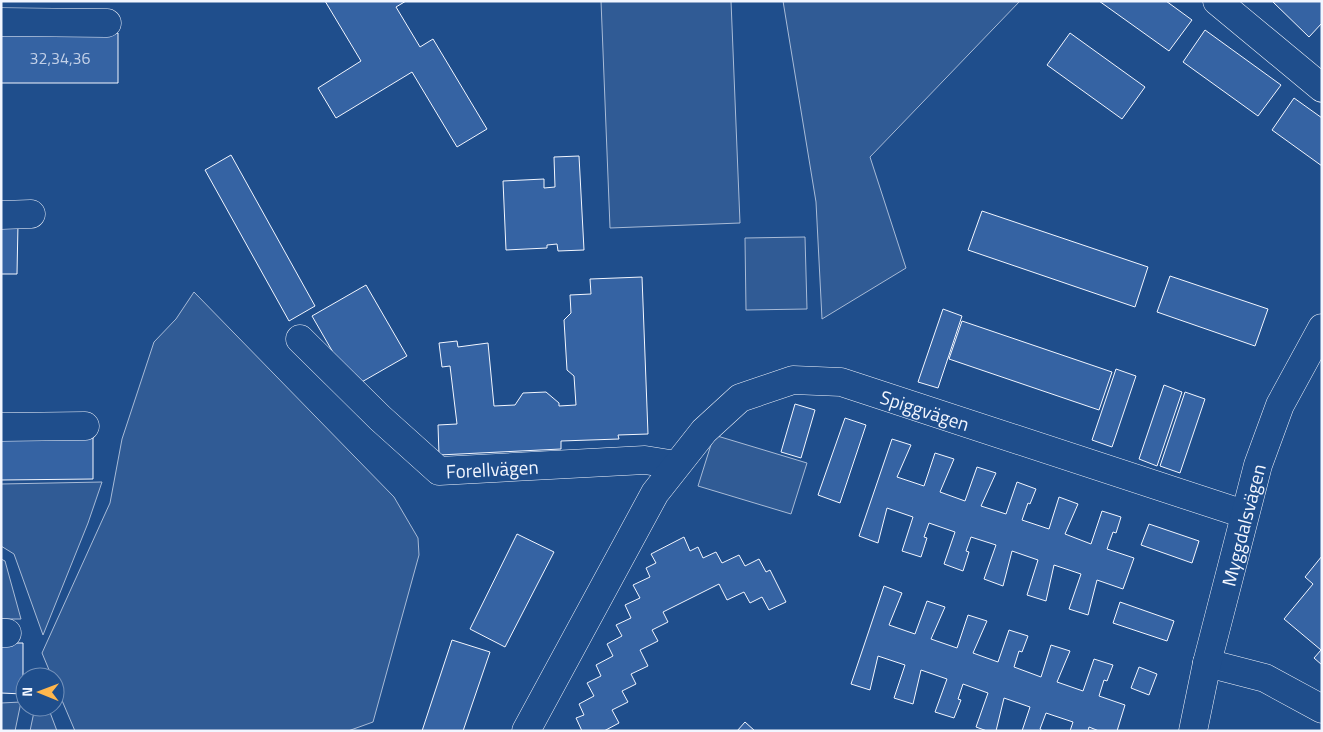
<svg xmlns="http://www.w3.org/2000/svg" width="1323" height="732" viewBox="0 0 1323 732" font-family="'Titillium Web',sans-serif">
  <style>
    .built { fill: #305b95; stroke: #a8bbd7 }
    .building { fill: #3563a3; stroke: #f2f6ff }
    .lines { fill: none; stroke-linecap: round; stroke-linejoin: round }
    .minor-casing { stroke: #f2f6ff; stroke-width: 29 }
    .minor { stroke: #1f4e8c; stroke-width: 28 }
    .labels { text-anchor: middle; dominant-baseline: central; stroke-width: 4; stroke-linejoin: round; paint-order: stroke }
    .number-label { font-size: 16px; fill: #c3d1e8 }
    .street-label { font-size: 19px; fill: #f2f6ff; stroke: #1f4e8c }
  </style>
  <rect width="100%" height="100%" fill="#1f4e8c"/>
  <path class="built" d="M 601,1 L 731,1 L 740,223 L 610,228 Z
    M 783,1 L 1020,1 L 870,157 L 906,268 L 822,319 L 816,202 Z
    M 805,237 L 807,309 L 746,310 L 745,238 Z
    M 194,292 L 394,497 L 418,538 L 419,555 L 373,722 L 348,731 L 75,731 L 55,684 L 55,677 L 52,677 L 42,653 L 110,503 L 122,439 L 154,342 L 176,319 Z
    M 714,435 L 807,463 L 791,514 L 698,486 Z
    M 102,482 L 88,523 L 43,635 L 14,554 L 1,546 L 1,484 Z
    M 1,559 L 5,561 L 21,619 L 1,619 Z
    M 21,702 L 15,731 L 1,731 L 1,703 Z
    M 35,707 L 48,707 L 57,731 L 30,731 Z"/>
  <path class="building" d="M 325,1 L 406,1 L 396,7 L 420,47 L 433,39 L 487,129 L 457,147 L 412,72 L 336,118 L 318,88 L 361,61 Z
    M 1099,1 L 1166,1 L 1192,20 L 1169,51 Z
    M 1272,1 L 1322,1 L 1322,23 L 1309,37 Z
    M 1205,30 L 1281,85 L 1258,116 L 1183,62 Z
    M 1,33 L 118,33 L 118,83 L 1,83 Z
    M 1070,33 L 1145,87 L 1122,119 L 1047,65 Z
    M 1294,98 L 1322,118 L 1322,166 L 1272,130 Z
    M 231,155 L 315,306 L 289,321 L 205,170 Z
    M 579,156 L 584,250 L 558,251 L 557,244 L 547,245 L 547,248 L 506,250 L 503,181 L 544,179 L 544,188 L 555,187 L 554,157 Z
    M 982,211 L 1148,267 L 1135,307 L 968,250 Z
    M 1,224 L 18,224 L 17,274 L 1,274 Z
    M 1170,276 L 1268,309 L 1255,346 L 1157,312 Z
    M 642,277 L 648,434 L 618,435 L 619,439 L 561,441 L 561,449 L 439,455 L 438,425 L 457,424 L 450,366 L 442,367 L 439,343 L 457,341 L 458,347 L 488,343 L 494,406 L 515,405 L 523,393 L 546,392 L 559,403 L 559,406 L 576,405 L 574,376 L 567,370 L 564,320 L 571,313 L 570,295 L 591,294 L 590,279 Z
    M 366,285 L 407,356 L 353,387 L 312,316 Z
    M 943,309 L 962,316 L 938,388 L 918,382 Z
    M 962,321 L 1112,372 L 1099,410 L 949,359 Z
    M 1116,369 L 1136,376 L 1112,447 L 1092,440 Z
    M 1164,385 L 1182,392 L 1157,466 L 1139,459 Z
    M 1185,392 L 1205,399 L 1180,473 L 1160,466 Z
    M 795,404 L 815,410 L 801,458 L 781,452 Z
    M 845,418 L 866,425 L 840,503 L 818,495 Z
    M 93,430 L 93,479 L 1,480 L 1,431 Z
    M 892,439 L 911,445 L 897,477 L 924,486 L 935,453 L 954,459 L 940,492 L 965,501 L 977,467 L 996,473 L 981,506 L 1006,514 L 1017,482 L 1036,489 L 1030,504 L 1028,503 L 1022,520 L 1049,529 L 1059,497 L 1078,504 L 1065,534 L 1091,544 L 1102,511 L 1121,517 L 1116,533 L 1113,532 L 1107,549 L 1134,558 L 1123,589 L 1097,580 L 1088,615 L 1069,609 L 1081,574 L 1054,565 L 1046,601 L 1027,595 L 1038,560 L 1012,551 L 1003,586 L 984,579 L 996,545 L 971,537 L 966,551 L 969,552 L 963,571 L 944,564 L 955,532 L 929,523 L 924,537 L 927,538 L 921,557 L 902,551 L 913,517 L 887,508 L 878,543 L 859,536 Z
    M 1149,524 L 1199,541 L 1192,563 L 1141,545 Z
    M 517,534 L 554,552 L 505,647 L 470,629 Z
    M 684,537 L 690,551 L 698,547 L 703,558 L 716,552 L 722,563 L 739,555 L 745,566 L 759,559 L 766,572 L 770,570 L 786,602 L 769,610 L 762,597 L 750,603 L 744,592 L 727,600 L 719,584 L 663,612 L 668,622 L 652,630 L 658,641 L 640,650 L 648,666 L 631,674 L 636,684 L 622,691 L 628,702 L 612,710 L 619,723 L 604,731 L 582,731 L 576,718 L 584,715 L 579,704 L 594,696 L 587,683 L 601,676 L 596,665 L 613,656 L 607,644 L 622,636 L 616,625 L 631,618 L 625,605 L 640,598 L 633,585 L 650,577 L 646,568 L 656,563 L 651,554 Z
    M 1322,556 L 1322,665 L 1314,658 L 1321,650 L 1284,619 L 1313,584 L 1305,577 Z
    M 884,586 L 902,593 L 889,625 L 915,634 L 927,601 L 945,607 L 931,639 L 957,648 L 968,615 L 987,621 L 973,653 L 998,662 L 1009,630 L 1028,636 L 1022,652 L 1019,651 L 1014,667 L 1041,677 L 1051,645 L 1070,651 L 1057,682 L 1083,691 L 1094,659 L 1113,665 L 1107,681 L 1104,680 L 1099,696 L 1125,705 L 1117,731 L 1099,731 L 1089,727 L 1088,731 L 1070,731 L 1073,722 L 1046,713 L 1040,729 L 1043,731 L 1022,731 L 1030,707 L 1004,698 L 996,731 L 987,731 L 976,727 L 988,693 L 963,684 L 958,699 L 961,700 L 954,718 L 935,712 L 947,679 L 921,670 L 913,704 L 894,698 L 905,665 L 878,656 L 870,690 L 851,684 Z
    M 1120,602 L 1174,621 L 1167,641 L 1113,623 Z
    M 452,640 L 490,652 L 463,731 L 422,731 Z
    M 1,643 L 23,643 L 23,694 L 1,693 Z
    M 1139,667 L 1157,674 L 1149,695 L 1131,688 Z
    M 745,722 L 755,731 L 737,731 Z"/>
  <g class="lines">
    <defs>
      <g id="minor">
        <path d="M 1217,1 L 1322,88"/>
        <path d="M 1,22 L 107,23"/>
        <path d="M 1,215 L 31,214"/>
        <path id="s1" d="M 300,339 L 380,418 L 439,471 L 645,460 L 676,465"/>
        <path d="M 1,427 L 85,426"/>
        <path d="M 1,633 L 7,633"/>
        <path d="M 1207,663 L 1265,678 L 1322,709"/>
        <path id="s2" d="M 526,731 L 655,493 L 704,431 L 740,398 L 793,380 L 841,382 L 1244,514"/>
        <path id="s3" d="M 1193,731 L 1207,663 L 1258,465 L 1280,405 L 1322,328"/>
      </g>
    </defs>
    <use href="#minor" class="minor-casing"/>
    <use href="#minor" class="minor"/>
  </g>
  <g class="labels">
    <g class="number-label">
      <text x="60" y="58">32,34,36</text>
    </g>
    <g class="street-label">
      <text stroke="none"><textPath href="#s2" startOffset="591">Spiggvägen</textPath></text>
      <text stroke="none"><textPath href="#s1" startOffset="245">Forellvägen</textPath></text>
      <text stroke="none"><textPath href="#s3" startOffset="212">Myggdalsvägen</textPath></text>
    </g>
  </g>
  <rect width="1323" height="732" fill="none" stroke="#f2f6ff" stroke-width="5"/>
  <g transform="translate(40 692) rotate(271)"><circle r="24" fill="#1f4e8c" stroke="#7391ba"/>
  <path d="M0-4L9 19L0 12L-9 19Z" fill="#ffb74d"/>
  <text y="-8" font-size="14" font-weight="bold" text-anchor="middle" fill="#f2f6ff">N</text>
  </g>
</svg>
